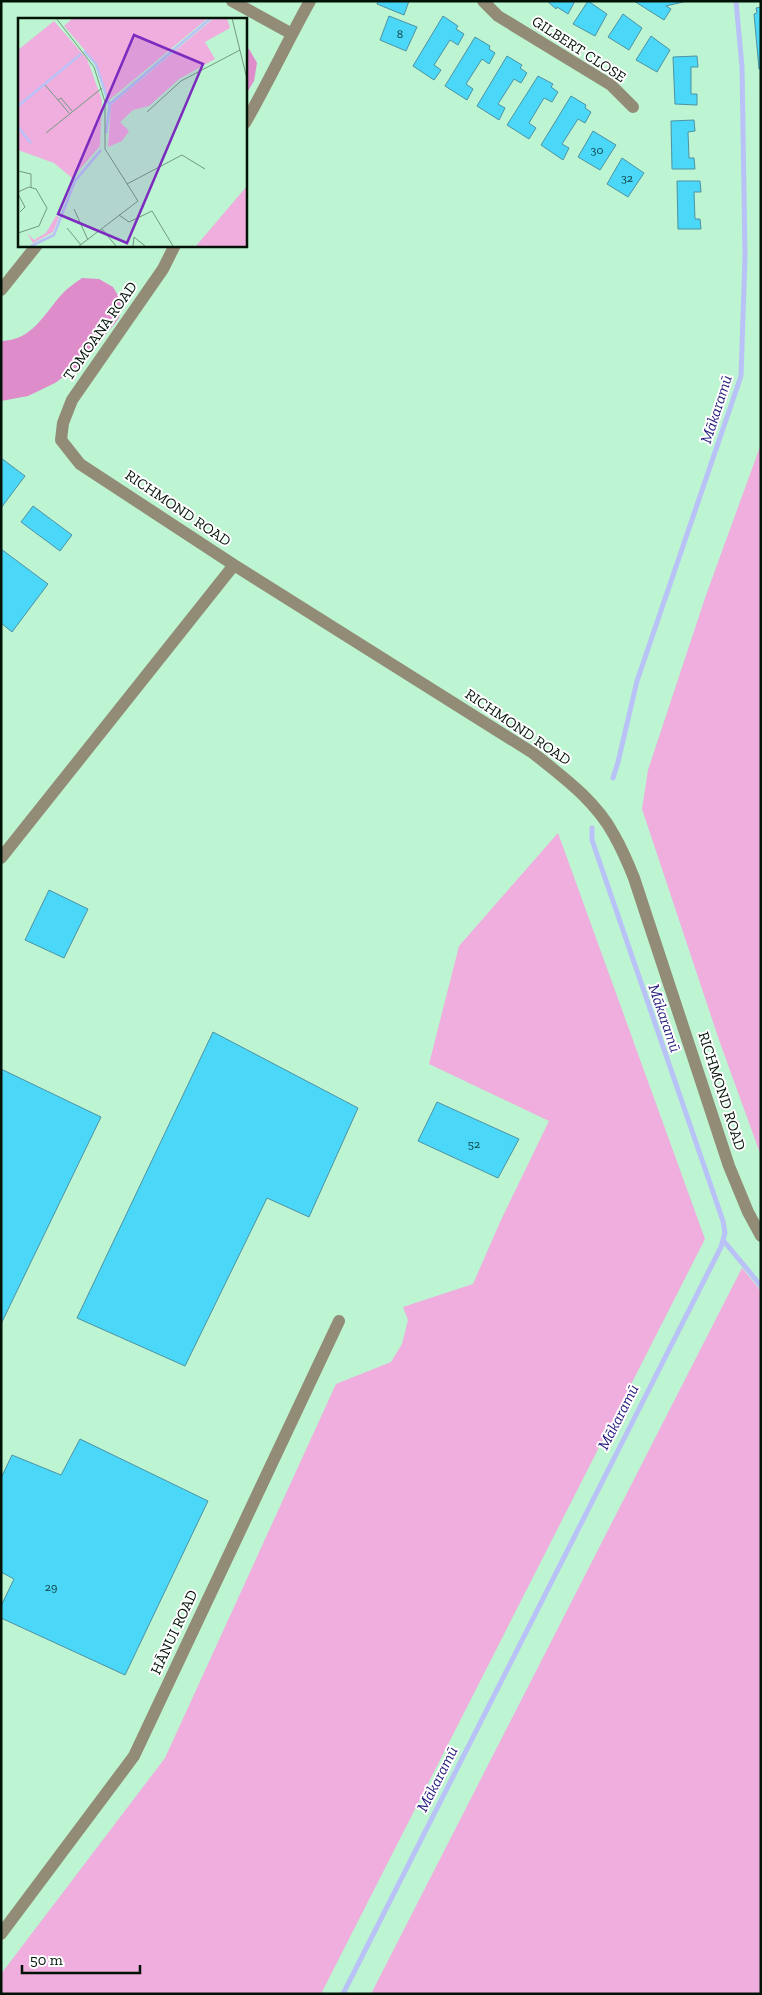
<svg xmlns="http://www.w3.org/2000/svg" width="762" height="1995" viewBox="0 0 762 1995" font-family="'Zilla Slab',serif">
  <style>
    .green { fill: #efaede }
    .forest { fill: #de8cca }
    .lines { fill: none; stroke-linecap: round; stroke-linejoin: round }
    .stream { stroke: #b9c2f7; stroke-width: 5 }
    .building { fill: #4ad7f8; stroke: #4e92a4 }
    .minor { stroke: #928c76; stroke-width: 12 }
    .labels { text-anchor: middle; dominant-baseline: central; stroke-width: 4; stroke-linejoin: round; paint-order: stroke }
    .number-label { font-size: 12px; fill: #134343 }
    .street-label { font-size: 15px; fill: #011207; stroke: #fff }
    .water-label { font-size: 16px; font-style: italic; fill: #241c7e; stroke: #fff }
    .inset-river { fill: none; stroke: #b9c2f7; stroke-width: 2.5 }
    .inset-road { fill: none; stroke: #729a80; stroke-width: 1 }
    .view { fill: #7b2cbf; fill-opacity: 0.15; stroke: #7b2cbf; stroke-width: 2.5 }
    .inset-edge { fill: none; stroke: #011207; stroke-width: 2.5 }
  </style>
  <rect width="100%" height="100%" fill="#bdf4d1"/>
  <path class="green" d="M 761,444 L 761,1156 L 718,1037 L 642,809 L 648,770 L 705,598 Z
    M 558,833 L 705,1239 L 321,1994 L 1,1994 L 1,1974 L 165,1758 L 336,1384 L 391,1362 L 402,1344 L 408,1320 L 403,1307 L 473,1284 L 501,1220 L 549,1121 L 429,1064 L 459,946 Z
    M 742,1268 L 761,1291 L 761,1994 L 371,1994 Z"/>
  <path class="forest" d="M 245,47 L 249,49 L 257,63 L 254,81 L 245,96 Z
    M 82,278 L 99,279 L 113,287 L 122,302 L 119,318 L 84,362 L 55,383 L 28,396 L 1,401 L 1,341 C 34,340 44,313 64,292 C 69,287 76,282 82,278 Z"/>
  <g class="lines">
    <path class="stream" d="M 613,778 L 618,762 L 637,681 L 741,376 L 745,256 L 742,67 L 736,1
      M 723,1240 L 761,1286
      M 343,1994 L 721,1247 L 725,1233 L 723,1221 L 592,840 L 592,828"/>
  </g>
  <path class="building" d="M 378,1 L 409,1 L 404,15 L 377,4 Z
    M 547,1 L 575,1 L 568,14 L 557,7 L 556,9 Z
    M 588,1 L 607,14 L 595,36 L 573,24 Z
    M 634,1 L 687,1 L 666,6 L 671,9 L 664,20 Z
    M 761,7 L 761,69 L 759,69 L 754,14 L 757,13 L 756,8 Z
    M 623,14 L 642,28 L 629,50 L 608,37 Z
    M 389,16 L 417,27 L 406,51 L 380,40 Z
    M 443,16 L 458,26 L 456,29 L 464,34 L 458,45 L 450,40 L 434,65 L 441,70 L 434,80 L 413,66 Z
    M 651,36 L 670,50 L 657,72 L 636,60 Z
    M 475,37 L 490,46 L 489,49 L 495,53 L 489,64 L 482,59 L 466,84 L 473,89 L 467,100 L 445,86 Z
    M 507,56 L 522,65 L 520,68 L 527,73 L 521,83 L 514,79 L 498,104 L 505,108 L 499,120 L 477,106 Z
    M 697,56 L 698,67 L 691,67 L 691,94 L 697,94 L 697,105 L 675,104 L 673,57 Z
    M 538,76 L 553,84 L 551,87 L 558,92 L 552,102 L 544,98 L 529,123 L 536,128 L 529,139 L 507,125 Z
    M 571,96 L 586,105 L 585,108 L 591,112 L 585,123 L 578,119 L 562,144 L 569,148 L 563,160 L 541,145 Z
    M 694,120 L 695,131 L 688,132 L 689,158 L 694,158 L 695,169 L 672,169 L 671,121 Z
    M 593,131 L 616,145 L 600,170 L 578,157 Z
    M 622,158 L 644,173 L 628,197 L 607,184 Z
    M 677,181 L 700,181 L 701,192 L 694,192 L 695,219 L 700,219 L 701,229 L 678,229 Z
    M 1,458 L 25,476 L 1,508 Z
    M 33,506 L 72,535 L 60,551 L 21,522 Z
    M 1,549 L 48,584 L 12,632 L 1,623 Z
    M 49,890 L 88,909 L 64,958 L 25,940 Z
    M 213,1032 L 358,1108 L 309,1217 L 267,1198 L 185,1366 L 77,1318 Z
    M 1,1069 L 101,1117 L 1,1324 Z
    M 437,1102 L 519,1139 L 498,1178 L 418,1141 Z
    M 80,1439 L 208,1501 L 125,1675 L 1,1618 L 1,1606 L 14,1579 L 1,1572 L 1,1478 L 12,1455 L 61,1475 Z"/>
  <g class="lines">
    <path class="minor" d="M 232,1 L 292,34
      M 483,1 L 498,16 L 611,85 L 633,107
      M 245,123 C 268,83 287,42 310,1
      M 175,245 L 163,269 L 72,400 L 63,423 L 61,440 L 80,464 L 234,565 L 533,753 C 563,777 596,801 614,835 C 622,849 628,863 634,878 L 729,1166 L 748,1212 L 761,1236
      M 1,290 L 37,245
      M 1,858 L 234,565
      M 1,1934 L 134,1756 L 339,1321"/>
  </g>
  <g class="labels">
    <g class="number-label">
      <text x="400" y="34">8</text>
      <text x="597" y="150">30</text>
      <text x="627" y="178">32</text>
      <text x="474" y="1144">52</text>
      <text x="51" y="1587">29</text>
    </g>
    <g class="street-label">
      <text transform="translate(579 49) rotate(33)">GILBERT CLOSE</text>
      <text transform="translate(100 331) rotate(-55)">TOMOANA ROAD</text>
      <text transform="translate(178 508) rotate(34)">RICHMOND ROAD</text>
      <text transform="translate(518 727) rotate(34)">RICHMOND ROAD</text>
      <text transform="translate(722 1091) rotate(72)">RICHMOND ROAD</text>
      <text transform="translate(174 1632) rotate(-65)">HĀNUI ROAD</text>
    </g>
    <g class="water-label">
      <text transform="translate(716 409) rotate(-72)">Mākaramū</text>
      <text transform="translate(665 1018) rotate(71)">Mākaramū</text>
      <text transform="translate(618 1417) rotate(-63)">Mākaramū</text>
      <text transform="translate(437 1779) rotate(-63)">Mākaramū</text>
    </g>
  </g>
  <g transform="translate(18 18)">
    <rect width="229" height="229" fill="#bdf4d1"/>
    <path d="M 55,0 L 190,0 L 90,83 L 78,45 L 46,8 ZM 196,0 L 209,0 L 212,10 L 187,24 L 197,41 L 161,61 L 131,88 L 115,92 L 102,104 L 111,113 L 104,123 L 90,129 L 93,87 ZM 36,3 L 69,41 L 84,82 L 82,128 L 54,160 L 36,145 L 0,132 L 0,32 ZM 229,168 L 229,228 L 178,228 ZM 38,198 L 41,199 L 35,214 L 15,225 L 9,215 L 16,222 L 28,215 Z" fill="#efaede"/>
    <path class="inset-river" d="M 66,33 L 78,46 L 91,86M 0,88 L 63,36M 0,109 L 13,125M 88,115 L 92,86 L 193,0M 13,228 L 36,217 L 57,163 L 83,132"/>
    <path class="inset-road" d="M 38,0 L 76,49 L 87,84 L 87,131 L 120,183 L 61,228M 214,0 L 229,61M 27,67 L 40,82M 129,94 L 163,63 L 222,32M 51,95 L 40,82 L 43,80 L 54,93M 28,115 L 84,70M 0,153 L 13,156 L 13,170M 109,166 L 164,137 L 187,151M 0,174 L 11,169 L 18,171 L 29,190 L 21,208 L 0,215M 0,176 L 7,189 L 2,194M 56,191 L 70,222M 101,197 L 111,204 L 134,193 L 155,228M 49,210 L 63,227M 84,211 L 98,228M 115,228 L 116,219 L 127,228"/>
    <path class="view" d="M 116,17 L 185,46 L 109,225 L 40,196 Z"/>
    <rect width="229" height="229" class="inset-edge"/>
  </g>
  <rect width="762" height="1995" fill="none" stroke="#011207" stroke-width="5"/>
  <path d="M22 1965v8h118v-8" fill="none" stroke="#011207" stroke-width="2.5"/>
  <text x="30" y="1965" font-size="15" fill="#011207" stroke="#ffffff" stroke-width="4" paint-order="stroke">50 m</text>
</svg>
